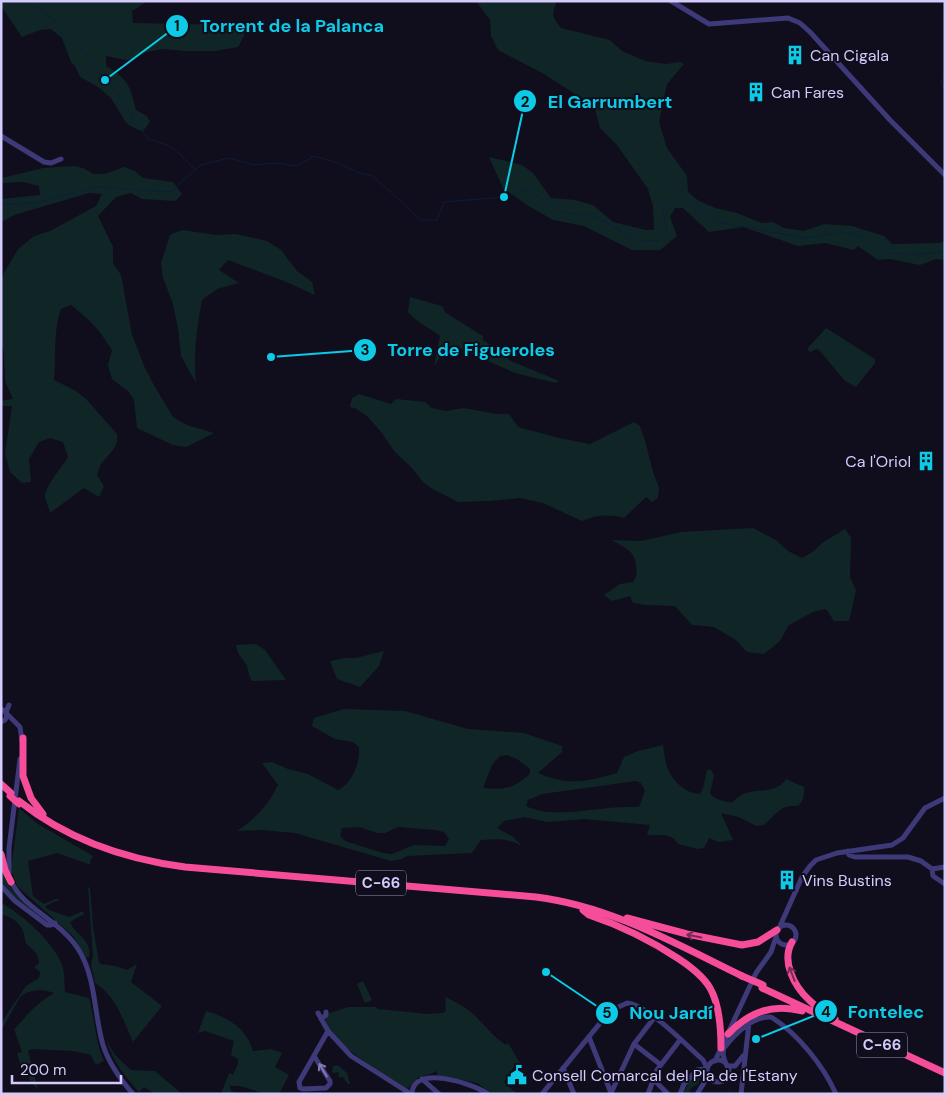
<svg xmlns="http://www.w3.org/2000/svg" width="946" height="1095" viewBox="0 0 946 1095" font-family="'DM Sans',sans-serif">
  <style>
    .green { fill: #102626; fill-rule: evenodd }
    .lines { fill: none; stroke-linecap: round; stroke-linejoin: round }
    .stream { stroke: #0d1d3b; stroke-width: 1 }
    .minor { stroke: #3e3a79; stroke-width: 5 }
    .highway { stroke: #f54d99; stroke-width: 7 }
    .highway-bridge { stroke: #f54d99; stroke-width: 7 }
    .oneway { stroke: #772a54 }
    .oneway2 { stroke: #817bb4 }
    .labels { text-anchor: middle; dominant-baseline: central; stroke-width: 4; stroke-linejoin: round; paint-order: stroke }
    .shield { fill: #100d1c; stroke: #9892b9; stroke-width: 1 }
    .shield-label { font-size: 15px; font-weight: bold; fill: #d2cbfc }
    .poi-label { font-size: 16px; fill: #d2cbfc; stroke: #100d1c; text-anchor: start }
    .leader { fill: none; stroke: #0dcae6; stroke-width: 2 }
    .callout-dot { fill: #0dcae6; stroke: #100d1c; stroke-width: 2 }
    .mark-label { font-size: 15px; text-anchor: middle; font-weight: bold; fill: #111 }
    .callout-label { font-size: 18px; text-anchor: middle; font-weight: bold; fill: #0dcae6; stroke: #100d1c; stroke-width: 4; stroke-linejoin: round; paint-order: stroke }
  </style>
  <rect width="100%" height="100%" fill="#100d1c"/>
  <path class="green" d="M 1,1 L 148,1 L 132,11 L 133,23 L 234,25 L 245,34 L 238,47 L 215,51 L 185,51 L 164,49 L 146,52 L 133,59 L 126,60 L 106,56 L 106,66 C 128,79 130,85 136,110 L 147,116 L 150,122 L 143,131 L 138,130 L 127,124 L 111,98 L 98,87 L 80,77 L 75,66 L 71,62 L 62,38 L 51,29 L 40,30 L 22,37 L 1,6 Z
    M 476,1 L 557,1 C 551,15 552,16 561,28 L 610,40 L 622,51 L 645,61 L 666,64 L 680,62 L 684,64 L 667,84 L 659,122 L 667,148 L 687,176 L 688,192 L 699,201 L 715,208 L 737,213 L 762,223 L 773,222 L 784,228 L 804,231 L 824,224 L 852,226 L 884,236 L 892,244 L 939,243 L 945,241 L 945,260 L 936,259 L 920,265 L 890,259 L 878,260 L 858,246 L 854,250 L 825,243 L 798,246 L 743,227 L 709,232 L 683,208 L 675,208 L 670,217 L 677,236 L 660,250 L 632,250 L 584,226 L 553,220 L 527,205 L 503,188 L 489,157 L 522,165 L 533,173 L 551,198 L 575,200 L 593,205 L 613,222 L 646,230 L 654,230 L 653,206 L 648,189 L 617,145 L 600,128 L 595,109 L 581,98 L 544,74 L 498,50 L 491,36 L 490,20 Z
    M 74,166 L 83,168 L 94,174 L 105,174 L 124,167 L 135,171 L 143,178 L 173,182 L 182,194 L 176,201 L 142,199 L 131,193 L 116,197 L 98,216 L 113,247 L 113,263 L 121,275 L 132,335 L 145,368 L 155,387 L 173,417 L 187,425 L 214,433 L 186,447 L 173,445 L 137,428 L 134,400 L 129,392 L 112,379 L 108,365 L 112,350 C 99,329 90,320 71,305 L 61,309 C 53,331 56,356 54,380 L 76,391 L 86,399 L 117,434 L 117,442 L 113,450 L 101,464 L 97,475 L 104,486 L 99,497 L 84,488 L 50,513 C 49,508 46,502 45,497 C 45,486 62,467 68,457 L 63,442 L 50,438 L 39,442 L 29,459 L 31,482 L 22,483 L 10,472 L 5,453 L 12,406 L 1,406 L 1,401 L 13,399 L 5,381 L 4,352 L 1,344 L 1,282 L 4,273 L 18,249 L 34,236 L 50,231 L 96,206 L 102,194 L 89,193 L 14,215 L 4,221 L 1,220 L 1,199 L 40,195 L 39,186 L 23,182 L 3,183 L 2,178 L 43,168 Z
    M 182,230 L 216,235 L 236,234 L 267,241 L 281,250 L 297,271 L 312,282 L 315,295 L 284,281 L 228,260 L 219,270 L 239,283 L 217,289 L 202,300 C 197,327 193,356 196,383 L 181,356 L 178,328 L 172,301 L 163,278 L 161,263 L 170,235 Z
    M 410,297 L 442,306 L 446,313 L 483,336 L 483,340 L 511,361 L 559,381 L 556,383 L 515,373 L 457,347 L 449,352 L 443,353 L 434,366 L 440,336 C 430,328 416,322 408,312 Z
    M 826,328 L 875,359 L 875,363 L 856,387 L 845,381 L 819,350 L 817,349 L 810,352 L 807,349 Z
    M 359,394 L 391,404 L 396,399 L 425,402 L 432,408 L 446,411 L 464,408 L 496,414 L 509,414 L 518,427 L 559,438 L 590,444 L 634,422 L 640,426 L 645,441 L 653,472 L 659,488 L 658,498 L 652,502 L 646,497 L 624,518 C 608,514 597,515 582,521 L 543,503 L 520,498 L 489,501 L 458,502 L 431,488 L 423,482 L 411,467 L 394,451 L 382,433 L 368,417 L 355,408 L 350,407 L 352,398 Z
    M 753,528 L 776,540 L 788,551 L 802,558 L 814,551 L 822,543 L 845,529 L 851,538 L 850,577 L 856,590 L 849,621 L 834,621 L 826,609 L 813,612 L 789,625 L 780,641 L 764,654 L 747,652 L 736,640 L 714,627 L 692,625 L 675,606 L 646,605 L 633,603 L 630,596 L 612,601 L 604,595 L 620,584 L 633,582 C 637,576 637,574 636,566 C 635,550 624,548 612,540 L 641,541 L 681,532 Z
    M 256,644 L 265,650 L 286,680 L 252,681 C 248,675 249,670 246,664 C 241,656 238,656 236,645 Z
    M 384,651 L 379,666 L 360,687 L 337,679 L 330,661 L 345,658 L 356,658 Z
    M 344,709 L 405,711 L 468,729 L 524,733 L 562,746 L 562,752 L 538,773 C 569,787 587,781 617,773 L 624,757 L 638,751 L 663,745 C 664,754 666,768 671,775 C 677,785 689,794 700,794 L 703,788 L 707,770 L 711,770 L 714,775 L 710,794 C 717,800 723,801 732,803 C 749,782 773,799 786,779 L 804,787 C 805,794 803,802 798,806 C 780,804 776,815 764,825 L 756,826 L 739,817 L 721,813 L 733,840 L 719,842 L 709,838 L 704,848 L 698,849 L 678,844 C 671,832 660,836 647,835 L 650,825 L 584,819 L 547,822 L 525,817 L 504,821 L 497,828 L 512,836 L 523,847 C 510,838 496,839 481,840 L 472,853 L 407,856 L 402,859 L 391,861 L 295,833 L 262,830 L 237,831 C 257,817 267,807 278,785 L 262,763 L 272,762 L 288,769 L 308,774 L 338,790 C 353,783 360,762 359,747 L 353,742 L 335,739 L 312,726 L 314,718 ZM 507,755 L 517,759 L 530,769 L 530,774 C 512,789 506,790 483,788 L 492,765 L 500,756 ZM 636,781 L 641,783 L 645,791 L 639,807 C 626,807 613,807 600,809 C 576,811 549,817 526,806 L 528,800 L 542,794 ZM 359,827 L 378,833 L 385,833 L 398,827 L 435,830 L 444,832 L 449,839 L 445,846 L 414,845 L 392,854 L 383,853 L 345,841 L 340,836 L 342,828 Z
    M 19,808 L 38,824 L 93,856 L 90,861 L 91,865 L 57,853 L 28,861 L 33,896 L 44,904 L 55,899 L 61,899 L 45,906 L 47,909 L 69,917 L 83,911 L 84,914 L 70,922 C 75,936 92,938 89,957 L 86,957 L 73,936 L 17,886 L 11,870 Z
    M 1,866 C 6,889 24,904 42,918 L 19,903 L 1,884 Z
    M 88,887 L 90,888 L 93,927 L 99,962 L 100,964 L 116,966 L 127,970 L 137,964 L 131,982 L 162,1006 L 133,1042 C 124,1022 115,994 95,983 L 91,965 L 93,956 Z
    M 1,903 C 22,914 57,945 63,968 C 65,976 64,984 65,992 L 89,998 C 95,1018 95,1042 104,1061 L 96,1065 L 91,1055 L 73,1051 L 32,1049 L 28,1051 L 38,1090 L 22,1070 L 17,1053 L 22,1052 L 14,1029 C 20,1024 23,1019 28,1014 C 35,1006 44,999 54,993 C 42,989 30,989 20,997 L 1,1031 L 1,1023 L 26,986 L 39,978 L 40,972 L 34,967 L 39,963 C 38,951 33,951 26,943 C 24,939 25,935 23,931 C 20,923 10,915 1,915 Z
    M 363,981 L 372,1000 L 365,1003 L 357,984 Z
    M 445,997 C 456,1002 471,1010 479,1020 C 488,1029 495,1038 506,1045 L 508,1043 L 525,1071 L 515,1065 L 504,1082 L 517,1094 L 493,1094 L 477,1083 L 437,1075 L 437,1071 C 422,1079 420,1071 408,1089 C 392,1079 322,1039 326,1019 C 326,1018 330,1013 330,1013 L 348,1007 L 376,1007 L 378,1009 L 428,1014 L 443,1013 L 446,1011 Z
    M 206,1011 C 227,1017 247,1028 253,1051 L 271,1049 L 282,1053 L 275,1067 L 289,1075 L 279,1094 C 275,1094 271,1094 267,1094 C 255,1092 243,1084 230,1086 L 231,1091 L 240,1094 L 221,1094 L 229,1073 L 233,1075 L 238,1064 L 238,1059 L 231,1055 L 234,1041 L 205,1031 L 198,1033 Z
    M 106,1040 L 115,1055 L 131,1070 L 155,1071 L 182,1094 L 155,1094 L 144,1087 L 139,1092 C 124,1076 113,1061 106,1040 Z
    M 338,1065 L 347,1073 L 350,1084 L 348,1084 L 343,1077 L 338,1077 L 339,1072 L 333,1073 L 332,1071 L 333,1066 Z
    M 702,1069 L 703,1072 L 698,1084 L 691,1088 L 689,1094 L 683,1094 L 688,1083 Z"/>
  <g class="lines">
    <path class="stream" d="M 27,1 L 58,23 L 87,55 L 105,80 L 125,102 L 133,117 L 148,139 L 168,145 L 179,153 L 195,170
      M 945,77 L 941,81 L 941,84 L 945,89
      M 1,205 L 39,202 L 96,187 L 170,192 L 201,165 L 229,158 L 253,165 L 275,163 L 297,166 L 314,156 L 337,163 L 357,172 L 373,176 L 421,220 L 437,220 L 444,202 L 504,197 L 527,189 L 561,212 L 596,217 L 637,241 L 659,240 L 667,231 L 662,207 L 682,195 L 717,222 L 804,238 L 845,232 L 866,238 L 879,249 L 890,253 L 914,255 L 945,251
      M 729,1090 L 732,1094"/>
    <path class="minor" d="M 671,1 L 709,24 L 788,18 L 800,23 L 810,32 L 890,120 L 945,175
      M 1,136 L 44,162 L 51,163 L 61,159
      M 1,709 L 5,711 L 7,716 L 5,720 L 1,722
      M 6,712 L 9,705
      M 7,714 L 20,727 L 22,741
      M 848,851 L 849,855 L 855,857 L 908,857 L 921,861 L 932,869 L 945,867
      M 932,869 L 933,876 L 945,884
      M 9,873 L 9,848 L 20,759
      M 11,881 C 23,909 62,921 80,952 C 96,980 94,1014 103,1045 C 109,1064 120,1079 133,1094
      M 1,886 L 15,901 L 47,925 L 51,925 L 55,923
      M776 935a10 10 0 1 1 20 0a10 10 0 1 1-20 0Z
      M 780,926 L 802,877 L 810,866 L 816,860 L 837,853 L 892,845 L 903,838 L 925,808 L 945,798
      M 318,1013 L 328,1031
      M 321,1019 L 326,1015 L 326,1012
      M 589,1037 L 611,1093
      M 634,1044 L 661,1065
      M 724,1045 L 723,1055 L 726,1064
      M 724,1048 C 735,1034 752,1016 771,1017 C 798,1034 823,1065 836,1094
      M 314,1056 L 330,1081 L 330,1084 L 326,1088 L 303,1089 L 300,1088 L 299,1082 L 328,1031 L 351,1056 L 411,1094
      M707 1071a11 11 0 1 1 22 0a11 11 0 1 1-22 0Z
      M 715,1061 L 756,973 L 771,952 L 776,937
      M 727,1066 L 735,1066 L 743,1056
      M 563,1068 L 574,1094
      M 422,1079 L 439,1094
      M 653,1079 L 668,1094
      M 611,1093 L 634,1044 L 654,1018
      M 412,1094 C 412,1063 474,1084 488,1094
      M 542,1094 L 610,1011 L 627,1003 C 648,1005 686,1045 703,1060 L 707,1068
      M 648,1094 L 657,1070 L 680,1040
      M 680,1094 L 684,1084 L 697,1070 L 704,1069 L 707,1072
      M 697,1094 L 704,1083 L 707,1074
      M 741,1094 L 749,1023"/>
    <path class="highway" d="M 23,738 L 23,776 L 31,798 L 43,814
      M 1,784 L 11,793
      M 19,801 C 68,840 124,859 185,867 L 536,897 C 610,906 676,944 742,976
      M 1,854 L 5,870 L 11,882
      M 583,910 L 589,915 C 622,926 650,940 679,959 C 691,967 703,976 710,988 C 720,1005 721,1029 721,1048
      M 627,918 L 687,934 L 742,945 L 758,942 L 777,930
      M 792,942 C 781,961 794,986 809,1000 C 816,1007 826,1013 835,1019
      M 762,988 L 945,1073
      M 728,1034 C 748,1013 773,1003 802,1011"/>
    <path class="highway-bridge" d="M 10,796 L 19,804
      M 742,976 L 763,985"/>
  </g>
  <defs><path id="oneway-shaft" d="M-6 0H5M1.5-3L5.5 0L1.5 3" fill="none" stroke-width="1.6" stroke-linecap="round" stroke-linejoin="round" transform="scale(1.25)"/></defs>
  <g class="oneway">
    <use href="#oneway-shaft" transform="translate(694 936) rotate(-168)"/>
    <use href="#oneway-shaft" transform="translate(792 974) rotate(-111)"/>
  </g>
  <use class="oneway2" href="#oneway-shaft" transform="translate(323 1070) rotate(-121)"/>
  <defs>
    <symbol id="building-bare" viewBox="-9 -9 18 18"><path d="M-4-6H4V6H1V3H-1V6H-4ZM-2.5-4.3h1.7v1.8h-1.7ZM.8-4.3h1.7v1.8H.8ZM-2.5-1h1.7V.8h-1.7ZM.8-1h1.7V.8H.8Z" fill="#0dcae6" stroke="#100d1c" stroke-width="2.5" paint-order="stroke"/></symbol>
    <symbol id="civic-bare" viewBox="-9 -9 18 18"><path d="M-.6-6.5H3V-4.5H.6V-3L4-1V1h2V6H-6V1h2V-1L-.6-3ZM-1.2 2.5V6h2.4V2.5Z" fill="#0dcae6" stroke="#100d1c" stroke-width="2.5" paint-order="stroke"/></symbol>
  </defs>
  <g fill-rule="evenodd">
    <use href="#building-bare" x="781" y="41" width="28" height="28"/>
    <use href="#building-bare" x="742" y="78" width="28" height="28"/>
    <use href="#building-bare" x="912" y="447" width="28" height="28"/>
    <use href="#building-bare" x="773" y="866" width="28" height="28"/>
    <use href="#civic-bare" x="503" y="1061" width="28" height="28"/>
  </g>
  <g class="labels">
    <g class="shield">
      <rect x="356" y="870.5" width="50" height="25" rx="4"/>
      <rect x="857" y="1032.5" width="50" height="25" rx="4"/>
    </g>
    <g class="shield-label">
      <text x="381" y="883">C-66</text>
      <text x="882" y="1045">C-66</text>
    </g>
    <g class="poi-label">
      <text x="810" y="55">Can Cigala</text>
      <text x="771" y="92">Can Fares</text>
      <text x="911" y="461" text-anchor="end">Ca l'Oriol</text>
      <text x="802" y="880">Vins Bustins</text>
      <text x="532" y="1075">Consell Comarcal del Pla de l'Estany</text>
    </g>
  </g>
  <path class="leader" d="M105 80L177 26M504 197L525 101M271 357L365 350M756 1039L826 1011M546 972L607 1013"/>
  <g class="callout-dot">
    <circle cx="105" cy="80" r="5"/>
    <circle cx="504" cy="197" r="5"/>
    <circle cx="271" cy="357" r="5"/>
    <circle cx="756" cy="1039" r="5"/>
    <circle cx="546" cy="972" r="5"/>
    <circle cx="177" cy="26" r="12"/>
    <circle cx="525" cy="101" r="12"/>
    <circle cx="365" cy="350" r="12"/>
    <circle cx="826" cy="1011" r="12"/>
    <circle cx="607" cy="1013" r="12"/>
  </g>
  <g class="mark-label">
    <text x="177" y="31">1</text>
    <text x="525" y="107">2</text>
    <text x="365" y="355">3</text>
    <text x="826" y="1017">4</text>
    <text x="607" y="1018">5</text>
  </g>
  <g class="callout-label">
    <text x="292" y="32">Torrent de la Palanca</text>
    <text x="610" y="108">El Garrumbert</text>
    <text x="471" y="356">Torre de Figueroles</text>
    <text x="886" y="1018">Fontelec</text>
    <text x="671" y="1019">Nou Jardí</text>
  </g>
  <rect width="946" height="1095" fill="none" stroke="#d2cbfc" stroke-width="5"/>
  <path d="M12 1075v8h109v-8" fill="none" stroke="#d2cbfc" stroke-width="2.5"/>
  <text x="20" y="1075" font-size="15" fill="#d2cbfc" stroke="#100d1c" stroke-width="4" paint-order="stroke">200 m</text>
</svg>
